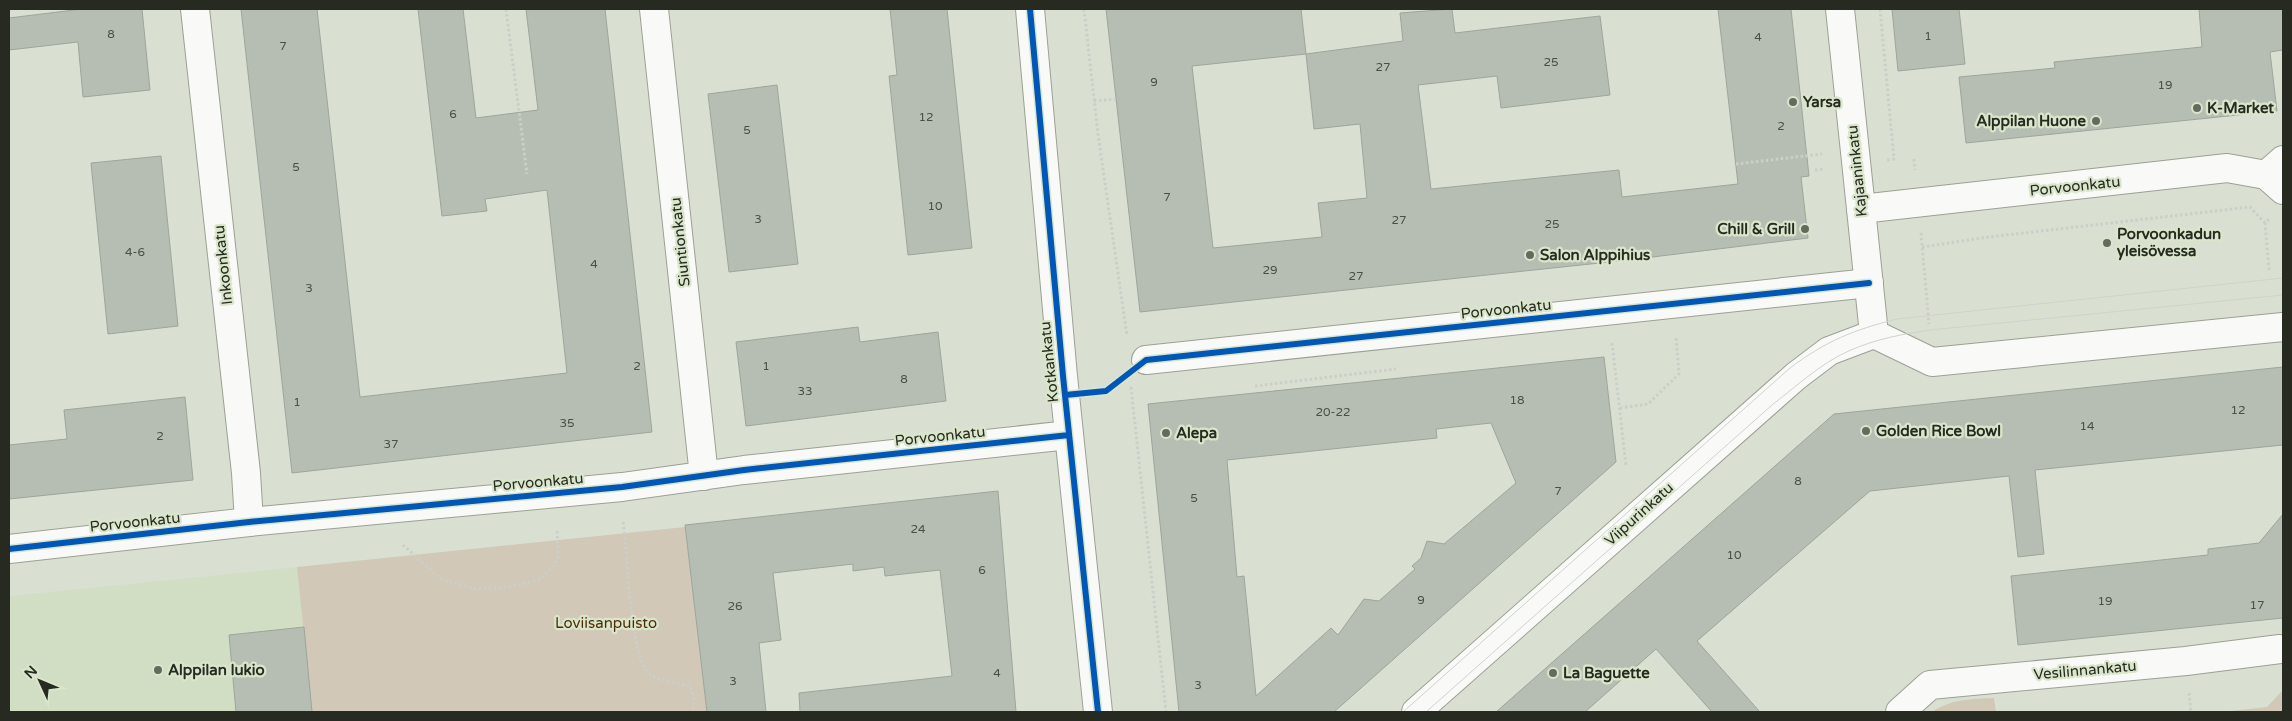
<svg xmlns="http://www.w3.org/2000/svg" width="2292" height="721" viewBox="0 0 2292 721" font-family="'Varela Round',sans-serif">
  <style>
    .built { fill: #d2dec4 }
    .green { fill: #d1c8b7 }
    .building { fill: #b6beb4; stroke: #9da59c; fill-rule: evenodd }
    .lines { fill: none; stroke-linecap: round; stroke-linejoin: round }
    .minor-casing { stroke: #9ba094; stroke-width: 30 }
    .tertiary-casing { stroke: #9ba094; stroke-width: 30 }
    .path { stroke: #cccec9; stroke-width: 3; stroke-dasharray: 2.5 2.5; stroke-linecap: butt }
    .minor { stroke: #f9faf8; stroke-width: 28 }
    .tertiary { stroke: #f9faf8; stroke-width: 28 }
    .tram { stroke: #d0d2cd; stroke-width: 1 }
    .cycleway-casing { stroke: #dae6cb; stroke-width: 9 }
    .cycleway { stroke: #0057b8; stroke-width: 6 }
    .poi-dot { fill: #656a5e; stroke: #dae6cb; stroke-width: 2 }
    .labels { text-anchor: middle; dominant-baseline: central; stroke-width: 4.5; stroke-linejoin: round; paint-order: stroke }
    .number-label { font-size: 12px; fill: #4a4f45 }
    .poi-label { font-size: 15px; font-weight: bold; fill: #262a20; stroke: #dae6cb; text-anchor: start }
    .street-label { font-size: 15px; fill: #262a20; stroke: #dae6cb }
    .park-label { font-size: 15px; fill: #4f2c05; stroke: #dae6cb }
  </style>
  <rect width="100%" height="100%" fill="#d9e0d1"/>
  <path class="built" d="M 297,567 L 312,712 L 9,712 L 9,596 Z"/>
  <path class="green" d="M 685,527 L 707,712 L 312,712 L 297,567 Z
    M 2283,690 L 2283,712 L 2221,712 L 2267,707 Z
    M 1994,698 L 1996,712 L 1932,712 C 1951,699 1972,699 1994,698 Z"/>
  <path class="building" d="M 82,9 L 142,9 L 150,90 L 83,97 L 78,42 L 9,50 L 9,18 Z
    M 241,9 L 317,9 L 360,397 L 567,373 L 547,190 L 485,199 L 487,211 L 442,216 L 418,9 L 463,9 L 476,118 L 538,110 L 526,9 L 605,9 L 652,432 L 292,473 Z
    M 890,9 L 947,9 L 972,248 L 908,255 L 889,76 L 897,75 Z
    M 1106,9 L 1301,9 L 1306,54 L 1403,41 L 1400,13 L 1452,9 L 1455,33 L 1600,16 L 1610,95 L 1501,108 L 1497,76 L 1418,85 L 1431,189 L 1619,170 L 1622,197 L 1738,184 L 1718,9 L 1791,9 L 1809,176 L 1801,177 L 1808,238 L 1628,260 L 1140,312 ZM 1306,54 L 1314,129 L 1360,124 L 1367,198 L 1318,203 L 1322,237 L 1213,248 L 1192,66 Z
    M 1892,9 L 1959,9 L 1965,64 L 1898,71 Z
    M 2199,9 L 2283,9 L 2283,50 L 2270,52 L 2277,111 L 1966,143 L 1959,77 L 2055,68 L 2054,62 L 2202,47 Z
    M 777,85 L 798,264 L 729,272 L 708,94 Z
    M 161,156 L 178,326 L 108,334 L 91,163 Z
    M 858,327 L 860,342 L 938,332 L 946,401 L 746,426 L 736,342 Z
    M 1604,357 L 1616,462 L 1334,712 L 1179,712 L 1148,404 ZM 1491,423 L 1516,483 L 1444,544 L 1427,541 L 1421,558 L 1412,566 L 1415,569 L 1379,601 L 1364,599 L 1338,635 L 1331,628 L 1256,696 L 1244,576 L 1237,577 L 1227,460 L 1437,438 L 1436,429 Z
    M 2283,367 L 2283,445 L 2035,470 L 2044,554 L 2018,557 L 2009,476 L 1870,491 L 1697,641 L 1760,712 L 1712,712 L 1656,649 L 1585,712 L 1496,712 L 1834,414 Z
    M 185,397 L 193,480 L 9,499 L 9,445 L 67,439 L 64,410 Z
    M 998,491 L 1016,712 L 800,712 L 799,693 L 952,676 L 940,570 L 885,576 L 884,567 L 853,571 L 853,564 L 773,573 L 781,640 L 759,643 L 766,712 L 707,712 L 685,525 Z
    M 2283,514 L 2283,618 L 2018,645 L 2011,576 L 2208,555 L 2208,549 L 2259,543 Z
    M 304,627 L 312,712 L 236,712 L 229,635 Z"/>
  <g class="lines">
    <defs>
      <path id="minor" d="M 195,9 L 246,473 L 249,522
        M 654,9 L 704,476
        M 1030,9 L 1063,376 L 1098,712
        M 1840,9 L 1861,209
        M 2266,175 L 2283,160
        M 1146,360 L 1869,283
        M 9,549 L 249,522 L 622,487 L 744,470 L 1069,435
        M 1900,712 L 1930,685 L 2186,661 L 2280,649"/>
      <path id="tertiary" d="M 1874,334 L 1861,209 L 2227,168 L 2266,175 L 2283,190
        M 1874,334 L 1932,362 L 2283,327
        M 1416,712 L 1796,376 L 1829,351 L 1874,334"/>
    </defs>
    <use href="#minor" class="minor-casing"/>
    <use href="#tertiary" class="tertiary-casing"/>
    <path class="path" d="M 506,9 L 527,174
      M 1084,9 L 1098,134 L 1127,336
      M 1880,9 L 1894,159 L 1887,160
      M 1094,101 L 1116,99
      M 1914,159 L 1915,170
      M 1736,164 L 1822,154
      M 1815,170 L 1824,169
      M 1921,233 L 1929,324
      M 1922,247 L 1989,237 L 2250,207 L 2265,223
      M 2269,270 L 2265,223 L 2270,218
      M 1612,343 L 1626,466
      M 1255,386 L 1396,369
      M 1131,387 L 1166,712
      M 1620,408 L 1648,404 L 1679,374 L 1676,338
      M 623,522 C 628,553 629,655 649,673 C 658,682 678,683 690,686 L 694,698 L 693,712
      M 403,545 L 441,579 L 476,589 L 509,587 L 539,580 L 550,570 L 558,558 L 557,529
      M 2189,693 L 2191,712"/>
    <use href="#minor" class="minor"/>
    <use href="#tertiary" class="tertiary"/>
    <path class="tram" d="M 1403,712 L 1790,368 C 1826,341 1853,330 1897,319 L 2283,278
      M 1426,712 L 1772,405 C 1797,386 1822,362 1851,350 C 1876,339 1903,334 1930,330 L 2283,295"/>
    <defs>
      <path id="cycleway" d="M 1030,9 L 1063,376 L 1098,712
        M 1065,395 L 1106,391 L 1146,360 L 1869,283
        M 9,549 L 249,522 L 622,487 L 744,470 L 1069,435"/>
    </defs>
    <use href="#cycleway" class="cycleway-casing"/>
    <use href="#cycleway" class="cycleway"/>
  </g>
  <g class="poi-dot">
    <circle cx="1793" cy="102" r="5"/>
    <circle cx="2197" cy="108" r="5"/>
    <circle cx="2096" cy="121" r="5"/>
    <circle cx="1805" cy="229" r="5"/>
    <circle cx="2107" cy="243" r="5"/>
    <circle cx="1530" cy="255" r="5"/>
    <circle cx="1866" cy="431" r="5"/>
    <circle cx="1166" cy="433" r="5"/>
    <circle cx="158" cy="670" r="5"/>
    <circle cx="1553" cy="673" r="5"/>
  </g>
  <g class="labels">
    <g class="number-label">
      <text x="111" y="34">8</text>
      <text x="1928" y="36">1</text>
      <text x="1758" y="37">4</text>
      <text x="283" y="46">7</text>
      <text x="1551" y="62">25</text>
      <text x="1383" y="67">27</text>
      <text x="1154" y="82">9</text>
      <text x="2165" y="85">19</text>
      <text x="453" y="114">6</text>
      <text x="926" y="117">12</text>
      <text x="1781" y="126">2</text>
      <text x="747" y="130">5</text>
      <text x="296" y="167">5</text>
      <text x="1167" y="197">7</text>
      <text x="935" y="206">10</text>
      <text x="758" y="219">3</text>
      <text x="1399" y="220">27</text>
      <text x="1552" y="224">25</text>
      <text x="135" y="252">4-6</text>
      <text x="594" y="264">4</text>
      <text x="1270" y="270">29</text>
      <text x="1356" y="276">27</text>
      <text x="309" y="288">3</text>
      <text x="637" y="366">2</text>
      <text x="766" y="366">1</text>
      <text x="904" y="379">8</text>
      <text x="805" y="391">33</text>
      <text x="1517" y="400">18</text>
      <text x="297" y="402">1</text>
      <text x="2238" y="410">12</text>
      <text x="1333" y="412">20-22</text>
      <text x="567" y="423">35</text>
      <text x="2087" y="426">14</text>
      <text x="160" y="436">2</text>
      <text x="391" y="444">37</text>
      <text x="1798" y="481">8</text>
      <text x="1558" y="491">7</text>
      <text x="1194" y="498">5</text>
      <text x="918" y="529">24</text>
      <text x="1734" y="555">10</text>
      <text x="982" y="570">6</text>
      <text x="1421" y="600">9</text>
      <text x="2105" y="601">19</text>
      <text x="2257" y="605">17</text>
      <text x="735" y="606">26</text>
      <text x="997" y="673">4</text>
      <text x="733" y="681">3</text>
      <text x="1198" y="685">3</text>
    </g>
    <g class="poi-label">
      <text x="1803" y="102">Yarsa</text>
      <text x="2207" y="108">K-Market</text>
      <text x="2086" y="121" text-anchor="end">Alppilan Huone</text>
      <text x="1795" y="229" text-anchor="end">Chill &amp; Grill</text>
      <text x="2117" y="234">Porvoonkadun<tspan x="2117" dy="17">yleisövessa</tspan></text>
      <text x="1540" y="255">Salon Alppihius</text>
      <text x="1876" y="431">Golden Rice Bowl</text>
      <text x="1176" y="433">Alepa</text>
      <text x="168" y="670">Alppilan lukio</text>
      <text x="1563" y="673">La Baguette</text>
    </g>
    <g class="street-label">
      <text transform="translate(1857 171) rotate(-96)">Kajaaninkatu</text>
      <text transform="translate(2075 186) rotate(-6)">Porvoonkatu</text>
      <text transform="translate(680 242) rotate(-96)">Siuntionkatu</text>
      <text transform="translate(223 265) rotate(-96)">Inkoonkatu</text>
      <text transform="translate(1506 309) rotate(-6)">Porvoonkatu</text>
      <text transform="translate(1049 362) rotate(-96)">Kotkankatu</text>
      <text transform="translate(940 436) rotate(-6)">Porvoonkatu</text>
      <text transform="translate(538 482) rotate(-5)">Porvoonkatu</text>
      <text transform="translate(1639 514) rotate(-42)">Viipurinkatu</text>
      <text transform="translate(135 522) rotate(-6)">Porvoonkatu</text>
      <text transform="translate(2085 670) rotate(-5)">Vesilinnankatu</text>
    </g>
    <g class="park-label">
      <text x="606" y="623">Loviisanpuisto</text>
    </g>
  </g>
  <rect width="2292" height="721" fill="none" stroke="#262a20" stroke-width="20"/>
  <g transform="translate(40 681) rotate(314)" stroke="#dae6cb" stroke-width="4" paint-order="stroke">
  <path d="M0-4L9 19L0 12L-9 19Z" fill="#262a20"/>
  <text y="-8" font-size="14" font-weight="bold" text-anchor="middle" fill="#262a20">N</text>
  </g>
</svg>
